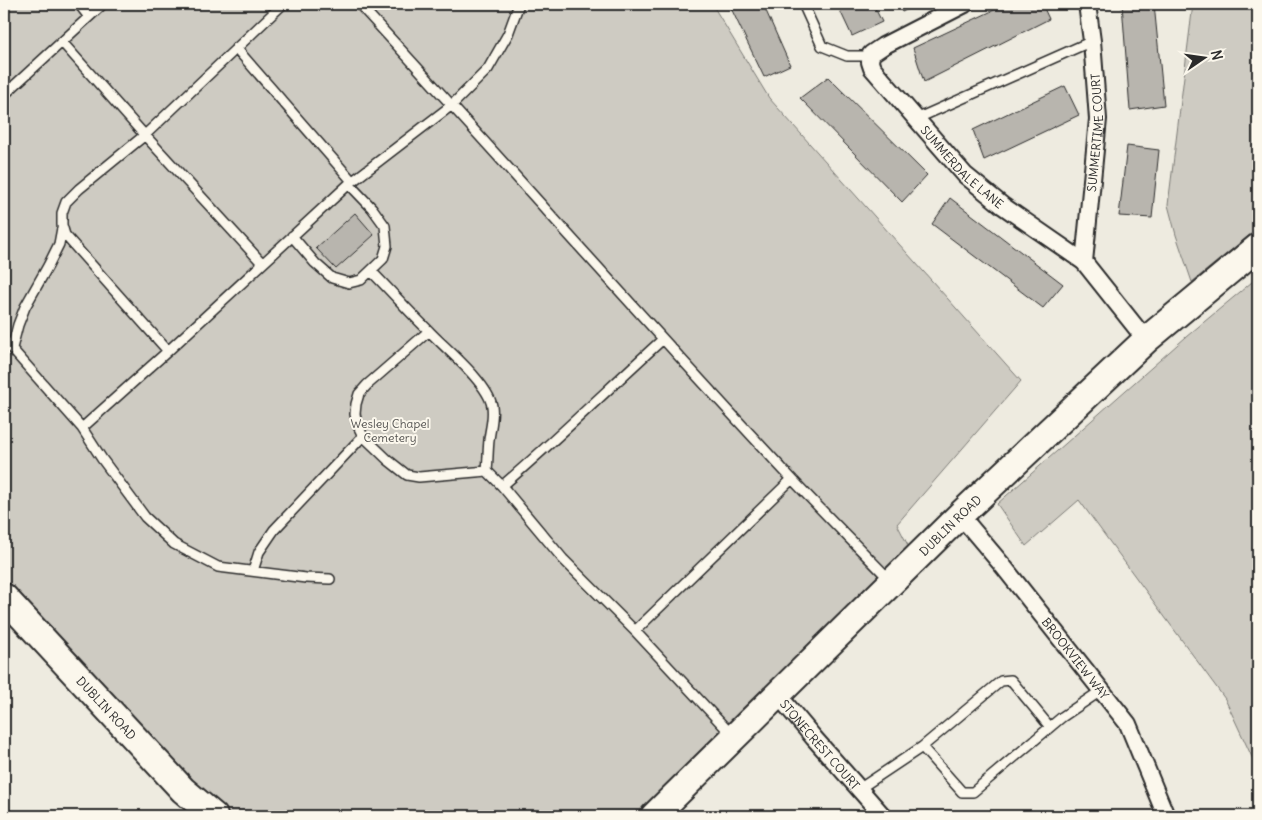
<svg xmlns="http://www.w3.org/2000/svg" width="1262" height="820" viewBox="0 0 1262 820" font-family="Delius,sans-serif">
  <style>
    .green { fill: #cecbc2; stroke: #7c7b76 }
    .building { fill: #b8b5ae; stroke: #2b2b2b }
    .lines { fill: none; stroke-linecap: round; stroke-linejoin: round }
    .lane-casing { stroke: #2b2b2b; stroke-width: 12 }
    .street-casing { stroke: #2b2b2b; stroke-width: 20 }
    .primary-casing { stroke: #2b2b2b; stroke-width: 30 }
    .lane { stroke: #fbf7ec; stroke-width: 9 }
    .street { stroke: #fbf7ec; stroke-width: 16 }
    .primary { stroke: #fbf7ec; stroke-width: 26 }
    .labels { text-anchor: middle; dominant-baseline: central; stroke-width: 4; stroke-linejoin: round; paint-order: stroke }
    .street-label { font-size: 12px; fill: #2b2b2b; stroke: #fbf7ec }
    .park-label { font-size: 12px; fill: #545351; stroke: #fbf7ec }
  </style>
  <rect width="100%" height="100%" fill="#eeebe0"/>
  <filter id="ink" filterUnits="userSpaceOnUse"><feTurbulence type="fractalNoise" baseFrequency=".02" numOctaves="2"/><feDisplacementMap in="SourceGraphic" scale="10" xChannelSelector="R" yChannelSelector="G"/><feConvolveMatrix kernelMatrix="1 2 1 2 8 2 1 2 1" color-interpolation-filters="sRGB"/></filter>
  <g filter="url(#ink)">
    <path class="green" d="M 4,4 L 712,4 L 769,98 L 1021,381 L 897,524 L 915,559 L 654,816 L 214,816 L 4,597 Z
      M 1193,4 L 1258,4 L 1258,228 L 1192,282 L 1176,235 L 1168,205 Z
      M 1258,277 L 1258,770 L 1225,699 L 1079,500 L 1026,546 L 997,504 L 1186,337 Z"/>
    <path class="building" d="M 729,4 L 763,4 L 790,65 L 764,77 Z
      M 837,4 L 873,4 L 882,22 L 852,36 Z
      M 898,4 L 918,4 L 902,12 Z
      M 1007,4 L 1042,4 L 1049,19 L 924,82 L 913,48 Z
      M 1122,4 L 1154,4 L 1164,105 L 1130,110 Z
      M 828,77 L 927,175 L 902,202 L 800,98 Z
      M 1065,86 L 1079,115 L 984,160 L 973,130 Z
      M 1127,146 L 1159,150 L 1152,218 L 1119,216 Z
      M 950,198 L 1063,284 L 1043,308 L 932,224 Z
      M 355,213 L 374,235 L 336,269 L 316,248 Z"/>
    <g class="lines">
      <defs>
        <path id="lane" d="M 79,4 L 89,17
          M 359,4 C 504,161 645,322 791,478 C 824,513 857,546 890,580
          M 803,4 L 822,46 L 847,56 L 870,56
          M 62,42 L 140,130 L 262,263
          M 236,48 L 352,181
          M 4,95 L 103,4
          M 916,119 L 1092,41
          M 292,236 L 315,263 L 332,278 L 349,283 L 361,280 L 383,259 L 387,246 L 385,226 L 372,208 L 349,184
          M 371,271 C 391,291 409,312 429,331 C 446,349 488,383 492,406 C 494,418 490,429 489,440 C 488,450 488,461 487,471 L 419,477 L 407,475 L 388,460 L 363,436 L 357,424 L 355,414 L 356,404 L 359,394 L 367,385 L 429,331
          M 4,340 L 82,428 L 168,351 L 349,184 L 452,105 L 488,69 L 508,34 L 519,4
          M 12,348 L 18,325 L 25,307 L 48,266 L 59,244 L 62,228
          M 168,351 L 65,235 L 62,225 L 62,213 L 66,202 L 79,189 L 145,135 L 283,4
          M 82,428 L 102,459 L 145,517 L 174,544 L 218,567 L 306,578 L 330,579
          M 487,471 L 502,486 C 557,439 609,388 663,339
          M 502,486 L 563,559 L 635,631 L 792,479
          M 253,571 L 259,552 L 274,530 L 363,436
          M 635,631 L 732,735
          M 922,747 L 1001,681 L 1011,680 L 1050,727
          M 859,789 L 922,747 L 962,792 L 973,792 L 1062,717 L 1102,690"/>
        <g id="street">
          <path id="s1" d="M 965,4 L 883,46 L 871,54 L 870,62 L 872,68 L 965,175 L 1003,206 L 1084,262 L 1146,340"/>
          <path id="s2" d="M 1084,262 L 1098,119 L 1092,41 L 1087,4"/>
          <path id="s3" d="M 960,515 L 1003,566 L 1128,724 L 1166,816"/>
          <path id="s4" d="M 778,695 L 814,738 L 883,816"/>
        </g>
        <g id="primary">
          <path id="s5" d="M 4,597 L 183,790 L 214,816"/>
          <path id="s6" d="M 654,816 L 960,515 L 1146,340 L 1258,247"/>
        </g>
      </defs>
      <use href="#lane" class="lane-casing"/>
      <use href="#street" class="street-casing"/>
      <use href="#primary" class="primary-casing"/>
      <use href="#lane" class="lane"/>
      <use href="#street" class="street"/>
      <use href="#primary" class="primary"/>
    </g>
  </g>
  <g class="labels">
    <g class="street-label">
      <text stroke="none"><textPath href="#s2" startOffset="130">SUMMERTIME COURT</textPath></text>
      <text stroke="none"><textPath href="#s1" startOffset="255">SUMMERDALE LANE</textPath></text>
      <text stroke="none"><textPath href="#s6" startOffset="415">DUBLIN ROAD</textPath></text>
      <text stroke="none"><textPath href="#s3" startOffset="184">BROOKVIEW WAY</textPath></text>
      <text stroke="none"><textPath href="#s5" startOffset="151">DUBLIN ROAD</textPath></text>
      <text stroke="none"><textPath href="#s4" startOffset="65">STONECREST COURT</textPath></text>
    </g>
    <g class="park-label">
      <text x="390" y="423">Wesley Chapel<tspan x="390" dy="14">Cemetery</tspan></text>
    </g>
  </g>
  <rect width="1262" height="820" fill="none" stroke="#fbf7ec" stroke-width="20"/>
  <rect x="10" y="10" width="1242" height="800" fill="none" stroke="#2b2b2b" stroke-width="2" filter="url(#ink)"/>
  <g transform="translate(1204 58) rotate(77)" stroke="#fbf7ec" stroke-width="4" paint-order="stroke">
  <path d="M0-4L9 19L0 12L-9 19Z" fill="#2b2b2b"/>
  <text y="-8" font-size="14" font-weight="bold" text-anchor="middle" fill="#2b2b2b">N</text>
  </g>
</svg>
